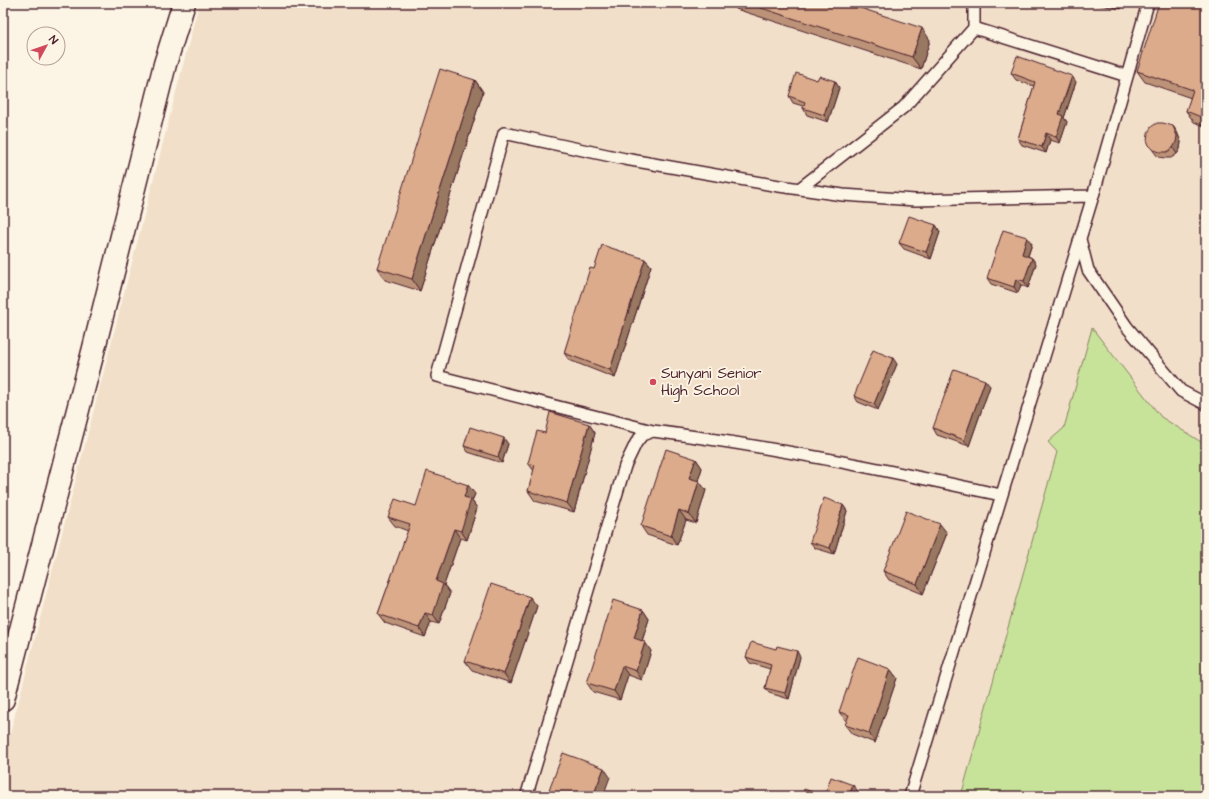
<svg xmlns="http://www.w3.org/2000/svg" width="1209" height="799" viewBox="0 0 1209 799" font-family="'Architects Daughter',sans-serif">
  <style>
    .built { fill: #f2dfca }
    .green { fill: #c7e39a; stroke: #888162 }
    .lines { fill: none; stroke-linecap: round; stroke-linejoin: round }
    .service-casing { stroke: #4a1f2b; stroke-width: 14 }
    .minor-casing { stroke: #4a1f2b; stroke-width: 25 }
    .service { stroke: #fcf5e5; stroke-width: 11 }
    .minor { stroke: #fcf5e5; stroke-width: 22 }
    .wall { fill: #bc9378; stroke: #4a1f2b }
    .shaded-wall { fill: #997862; stroke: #4a1f2b }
    .building { fill: #dbab8c; stroke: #4a1f2b }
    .poi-dot { fill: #d1495b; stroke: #fcf5e5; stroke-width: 1.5 }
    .labels { text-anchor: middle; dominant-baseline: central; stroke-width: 3.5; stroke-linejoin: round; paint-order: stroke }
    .poi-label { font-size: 15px; fill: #4a1f2b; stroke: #fcf5e5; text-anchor: start }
  </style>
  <rect width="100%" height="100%" fill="#fcf5e5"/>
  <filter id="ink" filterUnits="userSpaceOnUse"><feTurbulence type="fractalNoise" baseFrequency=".025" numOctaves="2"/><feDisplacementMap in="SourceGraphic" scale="8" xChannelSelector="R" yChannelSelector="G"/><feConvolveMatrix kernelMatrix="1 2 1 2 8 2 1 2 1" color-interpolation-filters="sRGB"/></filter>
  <g filter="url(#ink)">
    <path class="built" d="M 199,3 L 1206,3 L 1206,796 L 3,796 L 3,761 Z"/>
    <path class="green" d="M 1092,328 L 1161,417 L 1206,445 L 1206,796 L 961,796 L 1057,452 L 1048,442 L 1064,428 Z"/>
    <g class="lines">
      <defs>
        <path id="service" d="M 974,3 L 974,28
          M 799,189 L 904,107 L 974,28 L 1127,76
          M 1080,239 L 1088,270 L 1127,327 L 1181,391 L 1206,404
          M 653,431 L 437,376 L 504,133 L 625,159 L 779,186 L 843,195 L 915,200 L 1093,196
          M 527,794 L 625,466 L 636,443 L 642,435 L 653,431 C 770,446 886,470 1001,495
          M 910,796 L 1093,196 L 1148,3"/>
        <path id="minor" d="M 3,699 L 94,348 L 165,64 L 184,3"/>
      </defs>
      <use href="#service" class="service-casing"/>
      <use href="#minor" class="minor-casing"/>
      <use href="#service" class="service"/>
      <use href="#minor" class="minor"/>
    </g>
    <path class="wall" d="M 557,3 L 565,3 L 564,6 Z
      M 732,3 L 845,3 L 930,40 L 921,69 L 736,9 Z
      M 1095,3 L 1122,3 L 1121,9 L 1096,4 Z
      M 1206,3 L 1206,127 L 1194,122 L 1186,111 L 1191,98 L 1145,82 L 1137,71 Z
      M 1011,73 L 1076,82 L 1064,118 L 1067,122 L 1060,143 L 1050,140 L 1046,153 L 1022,145 L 1018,139 L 1034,86 L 1016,80 Z
      M 475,80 L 483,92 L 420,291 L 385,280 L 377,268 Z
      M 817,80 L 835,81 L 839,88 L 828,122 L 807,115 L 803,108 L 803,106 L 793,103 L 789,96 Z
      M 1173,126 L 1177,132 L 1181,142 L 1180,149 L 1177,154 L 1171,158 L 1165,158 L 1158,157 L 1149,145 Z
      M 1206,206 L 1206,224 L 1202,218 Z
      M 936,225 L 940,232 L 931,259 L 904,249 L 899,243 Z
      M 1032,244 L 1028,256 L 1032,258 L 1036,264 L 1028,288 L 1021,285 L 1018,293 L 991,284 L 987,278 Z
      M 645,259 L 651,266 L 615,378 L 569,360 L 564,353 L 594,269 Z
      M 897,364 L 878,410 L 858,402 L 854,396 Z
      M 990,386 L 969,446 L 937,435 L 933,428 Z
      M 589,424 L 595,433 L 574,512 L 535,501 L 528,491 L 534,471 L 528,463 L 545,433 Z
      M 508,444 L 502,463 L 468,452 L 464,446 Z
      M 696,459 L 702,468 L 698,481 L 706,490 L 696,523 L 686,520 L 677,545 L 647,535 L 641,526 Z
      M 475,494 L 472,501 L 477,508 L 467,540 L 460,538 L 444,585 L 450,593 L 439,624 L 431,622 L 425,637 L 385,623 L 378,614 L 408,531 L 395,526 L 388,517 L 416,506 Z
      M 843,505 L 847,511 L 834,554 L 815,548 L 810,542 Z
      M 947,533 L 923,594 L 889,580 L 883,571 Z
      M 537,606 L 511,683 L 472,670 L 465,661 Z
      M 643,610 L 649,619 L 642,641 L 651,651 L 642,680 L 628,675 L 620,700 L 593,692 L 587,683 Z
      M 776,649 L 800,657 L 789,699 L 769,693 L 765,688 L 770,669 L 750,663 L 746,657 Z
      M 890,669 L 897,678 L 875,743 L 852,734 L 845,725 L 847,721 L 846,721 L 839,712 Z"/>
    <path class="shaded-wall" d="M 562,3 L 565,3 L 564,6 Z
      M 1117,3 L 1122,3 L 1121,9 Z
      M 922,28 L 930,40 L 921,69 L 912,57 Z
      M 1072,76 L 1076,82 L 1064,118 L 1067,122 L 1060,143 L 1056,137 L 1059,114 Z
      M 475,80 L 483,92 L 420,291 L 412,279 Z
      M 835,81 L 839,88 L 828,122 L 824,115 Z
      M 1173,126 L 1177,132 L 1181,142 L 1180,149 L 1177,154 L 1173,148 Z
      M 1046,133 L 1050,140 L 1046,153 L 1042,147 Z
      M 936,225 L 940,232 L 931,259 L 926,252 Z
      M 1027,237 L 1032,244 L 1026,261 L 1022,254 Z
      M 1032,258 L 1036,264 L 1028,288 L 1024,281 Z
      M 645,259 L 651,266 L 615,378 L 610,370 Z
      M 1016,279 L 1021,285 L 1018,293 L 1014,287 Z
      M 893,358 L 897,364 L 878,410 L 874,404 Z
      M 985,380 L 990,386 L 969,446 L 964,440 Z
      M 589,424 L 595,433 L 574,512 L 567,503 Z
      M 504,438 L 508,444 L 502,463 L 498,457 Z
      M 696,459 L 702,468 L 696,487 L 689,478 Z
      M 699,481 L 706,490 L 696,523 L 689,514 Z
      M 468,485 L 475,494 L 472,501 L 477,508 L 467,540 L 461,531 L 464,497 Z
      M 843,505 L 847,511 L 834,554 L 830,548 Z
      M 679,510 L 686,520 L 677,545 L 671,536 Z
      M 940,524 L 947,533 L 923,594 L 917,584 Z
      M 454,529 L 460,538 L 444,585 L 450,593 L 439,624 L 433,615 L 436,581 Z
      M 530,597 L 537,606 L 511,683 L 504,674 Z
      M 643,610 L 649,619 L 640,647 L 634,638 Z
      M 425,613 L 431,622 L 425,637 L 419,628 Z
      M 645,642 L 651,651 L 642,680 L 636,671 Z
      M 797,651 L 800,657 L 789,699 L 785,693 Z
      M 622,666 L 628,675 L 620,700 L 614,691 Z
      M 890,669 L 897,678 L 875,743 L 869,733 Z
      M 604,768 L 610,777 L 603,796 L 593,796 Z
      M 853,785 L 858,791 L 856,796 L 849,796 Z"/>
    <path class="building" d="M 746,3 L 845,3 L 922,28 L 912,57 Z
      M 1159,3 L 1206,3 L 1206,119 L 1186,111 L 1193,90 L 1137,71 Z
      M 1017,56 L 1072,76 L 1059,114 L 1063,116 L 1056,137 L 1046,133 L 1042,147 L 1018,139 L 1035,82 L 1011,73 Z
      M 440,69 L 475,80 L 412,279 L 377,268 Z
      M 796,73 L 817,80 L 819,76 L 835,81 L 824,115 L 803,108 L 805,102 L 789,96 Z
      M 1157,123 L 1163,123 L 1173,126 L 1177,136 L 1176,142 L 1173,148 L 1167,152 L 1160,152 L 1154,150 L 1149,145 L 1147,140 L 1148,133 L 1151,127 Z
      M 1206,206 L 1206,219 L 1202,218 Z
      M 909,216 L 936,225 L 926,252 L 899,243 Z
      M 1003,230 L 1027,237 L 1022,254 L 1032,258 L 1024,281 L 1016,279 L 1014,287 L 987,278 Z
      M 602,245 L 645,259 L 610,370 L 564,353 L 590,268 L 594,269 Z
      M 1206,293 L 1206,300 L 1204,299 Z
      M 873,350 L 893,358 L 874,404 L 854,396 Z
      M 954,369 L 985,380 L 964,440 L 933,428 Z
      M 550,412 L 589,424 L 567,503 L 528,491 L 535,465 L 528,463 L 537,431 L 545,433 Z
      M 470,427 L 504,438 L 498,457 L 464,446 Z
      M 666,449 L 696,459 L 689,478 L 699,481 L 689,514 L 679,510 L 671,536 L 641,526 Z
      M 427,471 L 468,485 L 464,497 L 471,499 L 461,531 L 454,529 L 436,581 L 443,584 L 433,615 L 425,613 L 419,628 L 378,614 L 410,524 L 388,517 L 395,499 L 416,506 Z
      M 824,498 L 843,505 L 830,548 L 810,542 Z
      M 906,511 L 940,524 L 917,584 L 883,571 Z
      M 491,584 L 530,597 L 504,674 L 465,661 Z
      M 613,600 L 643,610 L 634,638 L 645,642 L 636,671 L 622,666 L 614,691 L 587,683 Z
      M 751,642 L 776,649 L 777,646 L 797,651 L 785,693 L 765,688 L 771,665 L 746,657 Z
      M 858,657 L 890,669 L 869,733 L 845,725 L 849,715 L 839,712 Z
      M 563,753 L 604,768 L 593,796 L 547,796 Z
      M 831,777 L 853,785 L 849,796 L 824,796 Z
      M 804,789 L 823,796 L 802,796 Z"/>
  </g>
  <circle class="poi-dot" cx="653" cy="382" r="4"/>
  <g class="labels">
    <g class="poi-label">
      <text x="661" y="373">Sunyani Senior<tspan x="661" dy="17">High School</tspan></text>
    </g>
  </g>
  <rect width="1209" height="799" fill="none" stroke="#fcf5e5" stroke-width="16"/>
  <rect x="8" y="8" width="1193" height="783" fill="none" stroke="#4a1f2b" stroke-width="1.5" filter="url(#ink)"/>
  <g transform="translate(46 46) rotate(50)"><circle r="19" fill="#fcf5e5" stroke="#b59f9b"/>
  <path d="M0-3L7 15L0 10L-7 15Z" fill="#d1495b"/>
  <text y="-6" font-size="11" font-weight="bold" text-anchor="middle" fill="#4a1f2b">N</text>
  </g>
</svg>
